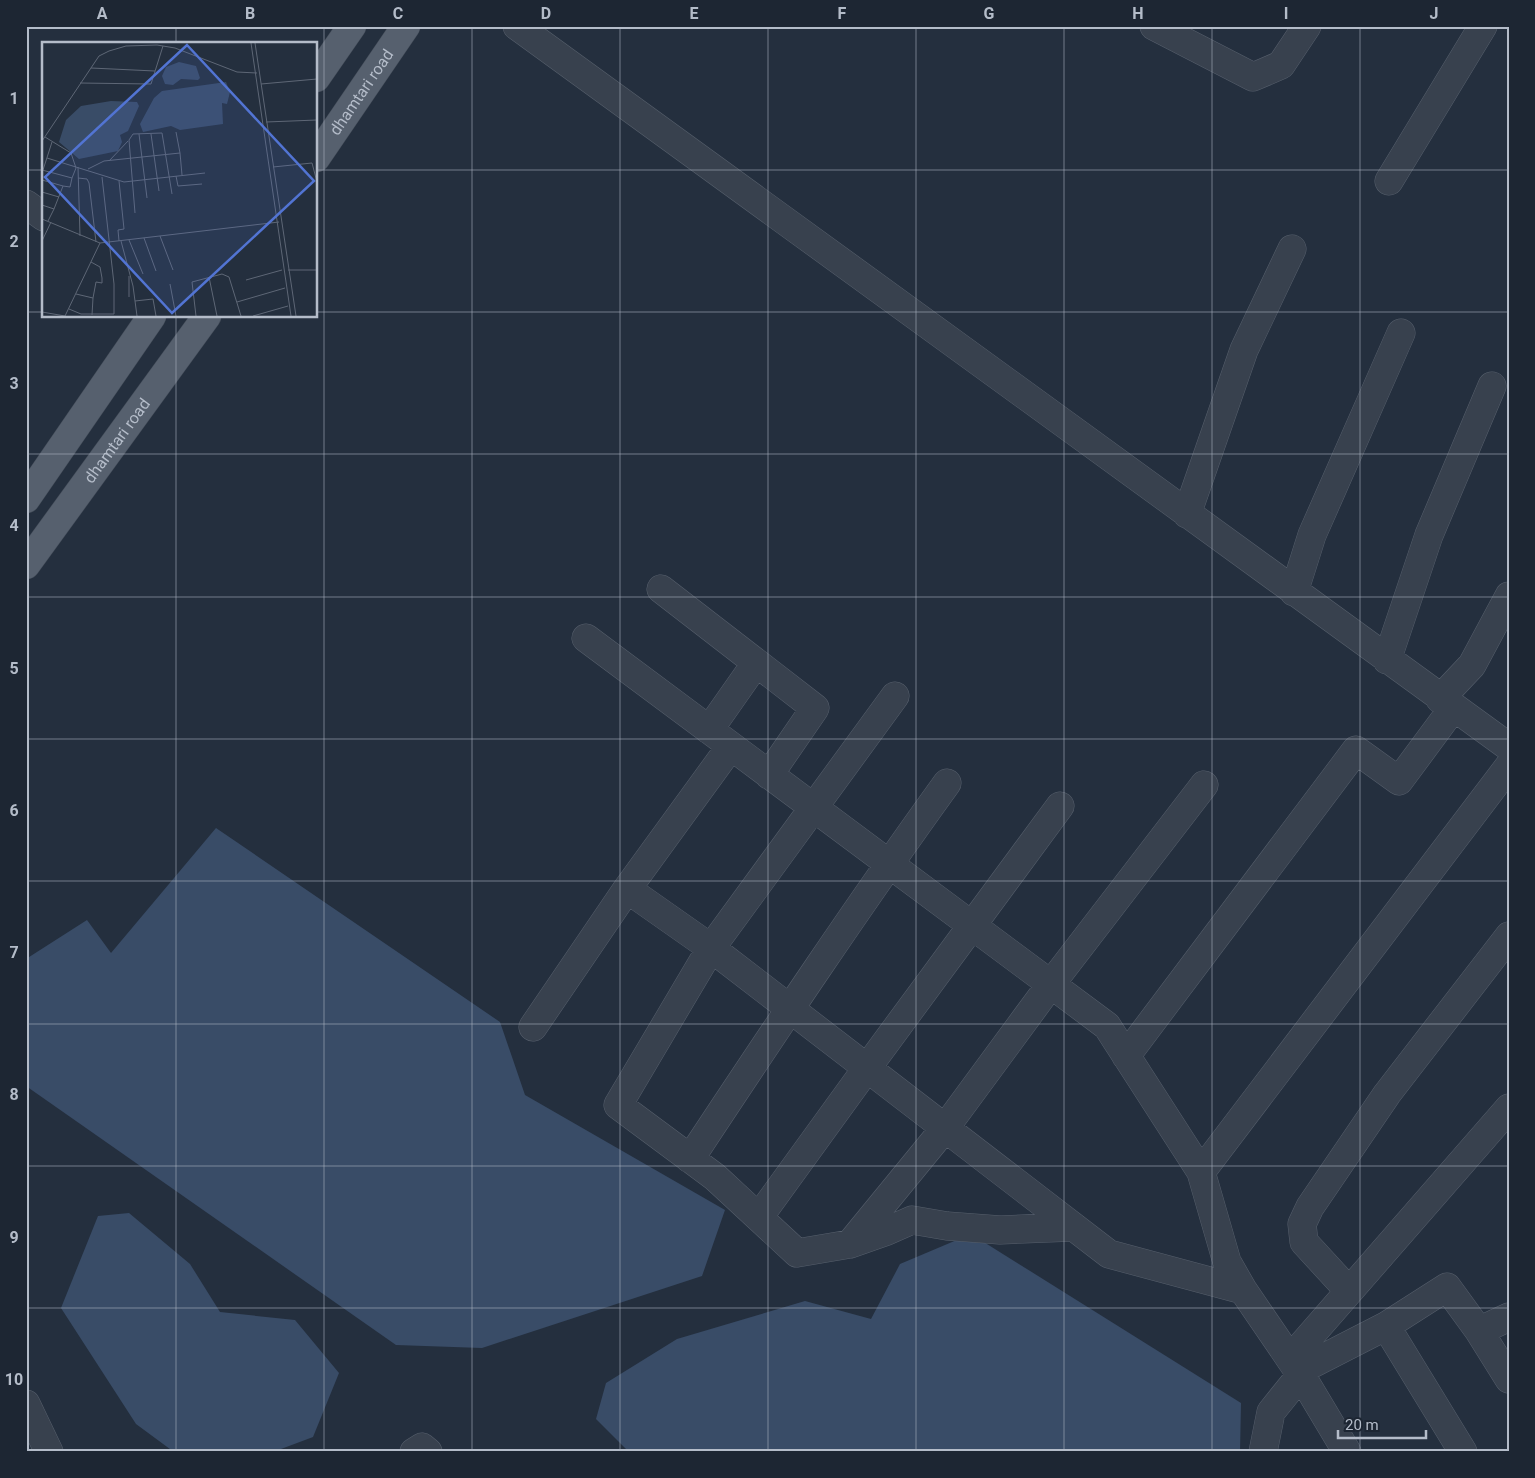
<svg xmlns="http://www.w3.org/2000/svg" width="1535" height="1478" viewBox="0 0 1535 1478" font-family="Roboto,sans-serif">
  <style>
    .water { fill: #394c67 }
    .lines { fill: none; stroke-linecap: round; stroke-linejoin: round }
    .minor-casing { stroke: #565f6c; stroke-width: 29 }
    .major-casing { stroke: #414a57; stroke-width: 29 }
    .minor { stroke: #38414e; stroke-width: 28 }
    .major { stroke: #56606e; stroke-width: 28 }
    .grid { fill: none; stroke: #b4bcc9; stroke-width: 1; stroke-opacity: 0.55 }
    .labels { text-anchor: middle; dominant-baseline: central; stroke-width: 4.5; stroke-linejoin: round; paint-order: stroke }
    .street-label { font-size: 16px; fill: #b4bcc9; stroke: #1d2633 }
    .inset-road { fill: none; stroke: #5e6776; stroke-width: 1 }
    .view { fill: #5274d3; fill-opacity: 0.15; stroke: #5274d3; stroke-width: 2.5 }
    .inset-edge { fill: none; stroke: #b4bcc9; stroke-width: 2.5 }
    .neatline { fill: none; stroke: #b4bcc9; stroke-width: 2 }
    .grid-label { font-size: 16px; text-anchor: middle; font-weight: bold; fill: #b4bcc9 }
  </style>
  <rect width="100%" height="100%" fill="#242f3e"/>
  <path class="water" d="M 216,828 L 500,1022 L 525,1095 L 725,1210 L 702,1276 L 482,1348 L 396,1345 L 26,1086 L 26,959 L 87,920 L 111,953 Z
    M 129,1213 L 190,1264 L 220,1312 L 295,1320 L 339,1373 L 313,1437 L 273,1452 L 174,1452 L 136,1424 L 61,1308 L 98,1216 Z
    M 971,1234 L 1241,1403 L 1240,1452 L 629,1452 L 596,1419 L 606,1383 L 677,1339 L 805,1301 L 871,1319 L 900,1264 Z"/>
  <g class="lines">
    <defs>
      <path id="minor" d="M 517,26 L 1509,747
        M 1154,26 L 1253,77 L 1281,65 L 1307,26
        M 1389,181 L 1483,26
        M 26,204 L 44,217
        M 1187,514 L 1244,350 L 1292,249
        M 661,589 L 815,708 L 769,775
        M 1294,592 L 1312,535 L 1401,333
        M 586,638 L 1107,1026 L 1201,1172 L 1227,1262 L 1243,1290 L 1301,1375 L 1347,1452
        M 1387,660 L 1429,535 L 1492,386
        M 895,696 L 711,948 L 618,1105 L 715,1177 L 797,1253 L 850,1244 L 945,1128 L 1051,984 L 1204,785
        M 1440,699 L 1472,665 L 1509,596
        M 709,730 L 756,663
        M 731,746 L 627,889 L 711,948 L 1109,1254 L 1243,1290
        M 533,1027 L 627,889
        M 1126,1056 L 1356,750 L 1399,781 L 1453,708
        M 690,1159 C 774,1032 858,906 947,783
        M 1201,1172 L 1509,766
        M 759,1217 L 867,1068 L 1060,806
        M 850,1244 L 887,1231 L 912,1220 L 947,1226 L 1000,1230 L 1074,1227
        M 1349,1291 L 1304,1242 L 1302,1224 L 1310,1207 L 1387,1094 L 1509,936
        M 1386,1326 L 1447,1287 L 1479,1331 L 1509,1317
        M 1479,1331 L 1509,1379
        M 1290,1359 L 1509,1108
        M 26,1404 L 49,1452
        M 414,1452 L 422,1447 L 428,1452
        M 1263,1452 L 1271,1412 L 1308,1366 L 1386,1326 L 1463,1452"/>
      <g id="major">
        <path d="M 316,78 L 352,26"/>
        <path id="s1" d="M 316,158 L 406,26"/>
        <path d="M 26,499 L 152,316"/>
        <path id="s2" d="M 26,565 L 207,316"/>
      </g>
    </defs>
    <use href="#minor" class="minor-casing"/>
    <use href="#major" class="major-casing"/>
    <use href="#minor" class="minor"/>
    <use href="#major" class="major"/>
  </g>
  <path class="grid" d="M 176,26 L 176,44M 324,26 L 324,1452M 472,26 L 472,1452M 620,26 L 620,1452M 768,26 L 768,1452M 916,26 L 916,1452M 1064,26 L 1064,1452M 1212,26 L 1212,1452M 1360,26 L 1360,1452M 26,170 L 44,170M 316,170 L 1509,170M 26,312 L 44,312M 316,312 L 1509,312M 176,316 L 176,1452M 26,454 L 1509,454M 26,597 L 1509,597M 26,739 L 1509,739M 26,881 L 1509,881M 26,1024 L 1509,1024M 26,1166 L 1509,1166M 26,1308 L 1509,1308"/>
  <g class="labels">
    <g class="street-label">
      <text stroke="none"><textPath href="#s1" startOffset="80">dhamtari road</textPath></text>
      <text stroke="none"><textPath href="#s2" startOffset="154">dhamtari road</textPath></text>
    </g>
  </g>
  <g transform="translate(42 42)">
    <rect width="275" height="275" fill="#242f3e"/>
    <path d="M 137,20 L 154,24 L 158,36 L 156,38 L 139,37 L 131,43 L 123,42 L 120,34 L 124,25 ZM 184,40 L 188,50 L 185,62 L 180,61 L 181,82 L 138,88 L 129,84 L 101,90 L 98,82 L 112,56 L 120,49 ZM 69,59 L 95,60 L 97,64 L 86,89 L 78,93 L 80,100 L 76,109 L 37,117 L 17,100 L 24,78 L 39,64 Z" fill="#394c67"/>
    <path class="inset-road" d="M 209,1 L 249,274M 213,1 L 254,274M 49,26 L 113,29M 38,41 L 109,42 L 121,4M 219,42 L 275,37M 224,80 L 275,78M 134,90 L 138,111M 97,92 L 105,156M 109,92 L 117,149M 0,99 L 57,14 L 67,9 L 84,4 L 115,3 L 133,6 L 195,30 L 215,31M 5,116 L 82,140 L 163,131M 67,119 L 86,99M 36,125 L 38,194M 231,125 L 270,121 L 275,140M 46,127 L 62,119 L 138,111 L 140,133M 0,128 L 30,136 L 34,126 L 29,111 L 3,95M 1,128 L 10,100M 134,134 L 136,144 L 160,142M 36,136 L 45,137 L 47,141 L 54,200M 0,138 L 21,144M 0,150 L 17,155M 0,163 L 12,167 L 6,179M 12,167 L 21,144 L 28,145 L 30,136M 93,171 L 87,98 L 91,92 L 120,91 L 130,152M 0,177 L 58,201 L 23,274M 118,194 L 131,228M 102,196 L 114,229M 87,198 L 101,232M 0,199 L 9,180M 77,199 L 76,188 L 82,187 L 77,139M 79,199 L 91,244 L 95,274M 58,201 L 237,180M 49,220 L 58,225 L 60,236 L 60,241 L 54,240 L 51,256M 246,228 L 275,228M 87,234 L 87,255M 167,235 L 175,274M 204,238 L 240,228M 128,242 L 134,274M 34,252 L 51,256 L 50,273M 93,259 L 111,257 L 114,274M 195,260 L 243,246M 27,267 L 39,272 L 72,272 L 72,242 L 60,135M 0,270 L 23,274M 154,274 L 150,240 L 180,232 L 187,235 L 199,274M 211,274 L 246,264"/>
    <path class="view" d="M 145,3 L 272,139 L 130,271 L 3,135 Z"/>
    <rect width="275" height="275" class="inset-edge"/>
  </g>
  <rect width="1535" height="1478" fill="none" stroke="#1d2633" stroke-width="55"/>
  <path d="M1338 1430v8h88v-8" fill="none" stroke="#b4bcc9" stroke-width="2.5"/>
  <text x="1345" y="1430" font-size="15" fill="#b4bcc9" stroke="#1d2633" stroke-width="4" paint-order="stroke">20 m</text>
  <rect x="28" y="28" width="1480" height="1422" class="neatline"/>
  <g class="grid-label">
    <text x="102" y="19">A</text>
    <text x="250" y="19">B</text>
    <text x="398" y="19">C</text>
    <text x="546" y="19">D</text>
    <text x="694" y="19">E</text>
    <text x="842" y="19">F</text>
    <text x="989" y="19">G</text>
    <text x="1138" y="19">H</text>
    <text x="1286" y="19">I</text>
    <text x="1434" y="19">J</text>
    <text x="14" y="104">1</text>
    <text x="14" y="247">2</text>
    <text x="14" y="389">3</text>
    <text x="14" y="531">4</text>
    <text x="14" y="674">5</text>
    <text x="14" y="816">6</text>
    <text x="14" y="958">7</text>
    <text x="14" y="1100">8</text>
    <text x="14" y="1243">9</text>
    <text x="14" y="1385">10</text>
  </g>
</svg>
